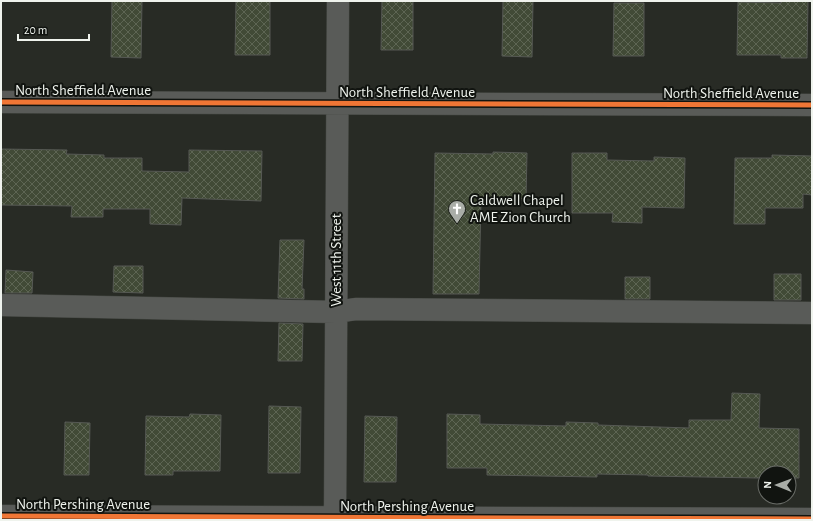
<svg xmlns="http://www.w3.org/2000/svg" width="813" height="521" viewBox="0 0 813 521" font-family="'Alegreya Sans',sans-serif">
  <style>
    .building { fill: url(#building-cross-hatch); stroke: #565954 }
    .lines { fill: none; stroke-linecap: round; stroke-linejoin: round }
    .minor-casing { stroke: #454843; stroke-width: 23 }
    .minor { stroke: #595b58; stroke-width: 22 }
    .cycleway-casing { stroke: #111410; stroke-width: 8 }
    .cycleway { stroke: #f07635; stroke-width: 5 }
    .labels { text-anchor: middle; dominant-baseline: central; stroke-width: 4; stroke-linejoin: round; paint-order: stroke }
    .street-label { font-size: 15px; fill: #eff3ed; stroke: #111410 }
    .poi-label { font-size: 15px; fill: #eff3ed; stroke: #111410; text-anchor: start }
  </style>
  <defs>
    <pattern id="building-cross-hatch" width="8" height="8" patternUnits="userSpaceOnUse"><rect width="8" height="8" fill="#414a36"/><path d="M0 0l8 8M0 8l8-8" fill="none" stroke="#5d6553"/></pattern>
  </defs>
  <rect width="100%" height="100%" fill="#282b25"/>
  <path class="building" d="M 112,1 L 142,1 L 141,58 L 111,57 Z
    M 236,1 L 270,1 L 270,55 L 235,55 Z
    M 382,1 L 413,1 L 413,50 L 381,50 Z
    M 503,1 L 533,1 L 532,57 L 502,56 Z
    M 781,1 L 808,1 L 807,58 L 781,58 L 781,55 L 737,55 L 738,2 L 781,3 Z
    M 614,3 L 644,3 L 644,56 L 613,56 Z
    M 1,149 L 67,150 L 66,154 L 104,155 L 104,158 L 142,158 L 142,171 L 189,172 L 189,150 L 262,151 L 261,201 L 182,198 L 181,225 L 150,224 L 150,209 L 103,209 L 103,217 L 71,217 L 72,206 L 1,205 Z
    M 493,152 L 527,153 L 526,200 L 481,200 L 479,294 L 433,294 L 435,153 L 493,154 Z
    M 572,153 L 607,153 L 607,160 L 654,161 L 654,157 L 685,158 L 684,208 L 642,207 L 642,223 L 612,222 L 613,213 L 572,213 Z
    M 772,155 L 812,156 L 812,195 L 803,194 L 803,208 L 765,208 L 765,224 L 734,224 L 735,158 L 772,158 Z
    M 280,240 L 304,240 L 302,289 L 304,289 L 304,299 L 278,298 Z
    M 114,266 L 143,266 L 143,293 L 113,292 Z
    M 6,270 L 33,272 L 32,293 L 5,293 Z
    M 774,274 L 801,274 L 801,300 L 774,300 Z
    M 625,277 L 650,277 L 650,299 L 625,299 Z
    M 279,323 L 303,324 L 302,361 L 278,361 Z
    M 732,393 L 760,394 L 759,428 L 799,429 L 799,478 L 789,478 L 789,473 L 765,473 L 765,478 L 759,478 L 648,476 L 648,475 L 597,474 L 597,477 L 487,475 L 487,468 L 447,468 L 447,414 L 480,415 L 480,424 L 566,426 L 566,422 L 598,423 L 598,425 L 689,428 L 689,420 L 731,420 Z
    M 269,406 L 301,407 L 300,473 L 268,473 Z
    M 190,414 L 221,415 L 220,471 L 173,471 L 173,475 L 145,475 L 146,416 L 189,417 Z
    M 365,416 L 397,417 L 396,482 L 364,482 Z
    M 65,422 L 90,423 L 89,475 L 64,475 Z"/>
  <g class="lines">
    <defs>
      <path id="minor" d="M 1,102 L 812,105
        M 1,305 L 336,312 L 356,309 L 812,313
        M 1,516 L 812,519
        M 335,520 L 338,1"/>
    </defs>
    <use href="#minor" class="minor-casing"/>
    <use href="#minor" class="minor"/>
    <defs>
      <path id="cycleway" d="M 1,102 L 812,105
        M 1,516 L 812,519"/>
    </defs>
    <use href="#cycleway" class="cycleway-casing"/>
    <use href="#cycleway" class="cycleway"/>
  </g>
  <defs>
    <symbol id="church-pin" viewBox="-11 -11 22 30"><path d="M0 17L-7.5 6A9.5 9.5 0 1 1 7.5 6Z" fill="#a9ada7" stroke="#111410"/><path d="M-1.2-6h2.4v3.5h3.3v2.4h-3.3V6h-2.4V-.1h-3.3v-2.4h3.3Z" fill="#fff"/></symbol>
  </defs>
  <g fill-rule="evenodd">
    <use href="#church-pin" x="447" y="199" width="20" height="27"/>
  </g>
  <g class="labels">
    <g class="street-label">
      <text x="83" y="90">North Sheffield Avenue</text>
      <text x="407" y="92">North Sheffield Avenue</text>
      <text x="731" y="93">North Sheffield Avenue</text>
      <text transform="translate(336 260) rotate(-90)">West 11th Street</text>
      <text x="83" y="504">North Pershing Avenue</text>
      <text x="407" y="506">North Pershing Avenue</text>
    </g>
    <g class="poi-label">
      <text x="470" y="200">Caldwell Chapel<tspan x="470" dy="17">AME Zion Church</tspan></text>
    </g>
  </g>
  <rect width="813" height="521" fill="none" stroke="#eff3ed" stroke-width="4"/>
  <g transform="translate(777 485) rotate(271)"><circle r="19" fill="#111410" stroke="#6a6d68"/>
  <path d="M0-3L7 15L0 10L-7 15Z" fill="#a9ada7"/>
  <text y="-6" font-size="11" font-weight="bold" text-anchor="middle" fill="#eff3ed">N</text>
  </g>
  <path d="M18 34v6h71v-6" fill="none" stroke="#eff3ed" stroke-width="2"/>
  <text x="24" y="34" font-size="12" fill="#eff3ed" stroke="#111410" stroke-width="3" paint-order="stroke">20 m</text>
</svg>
